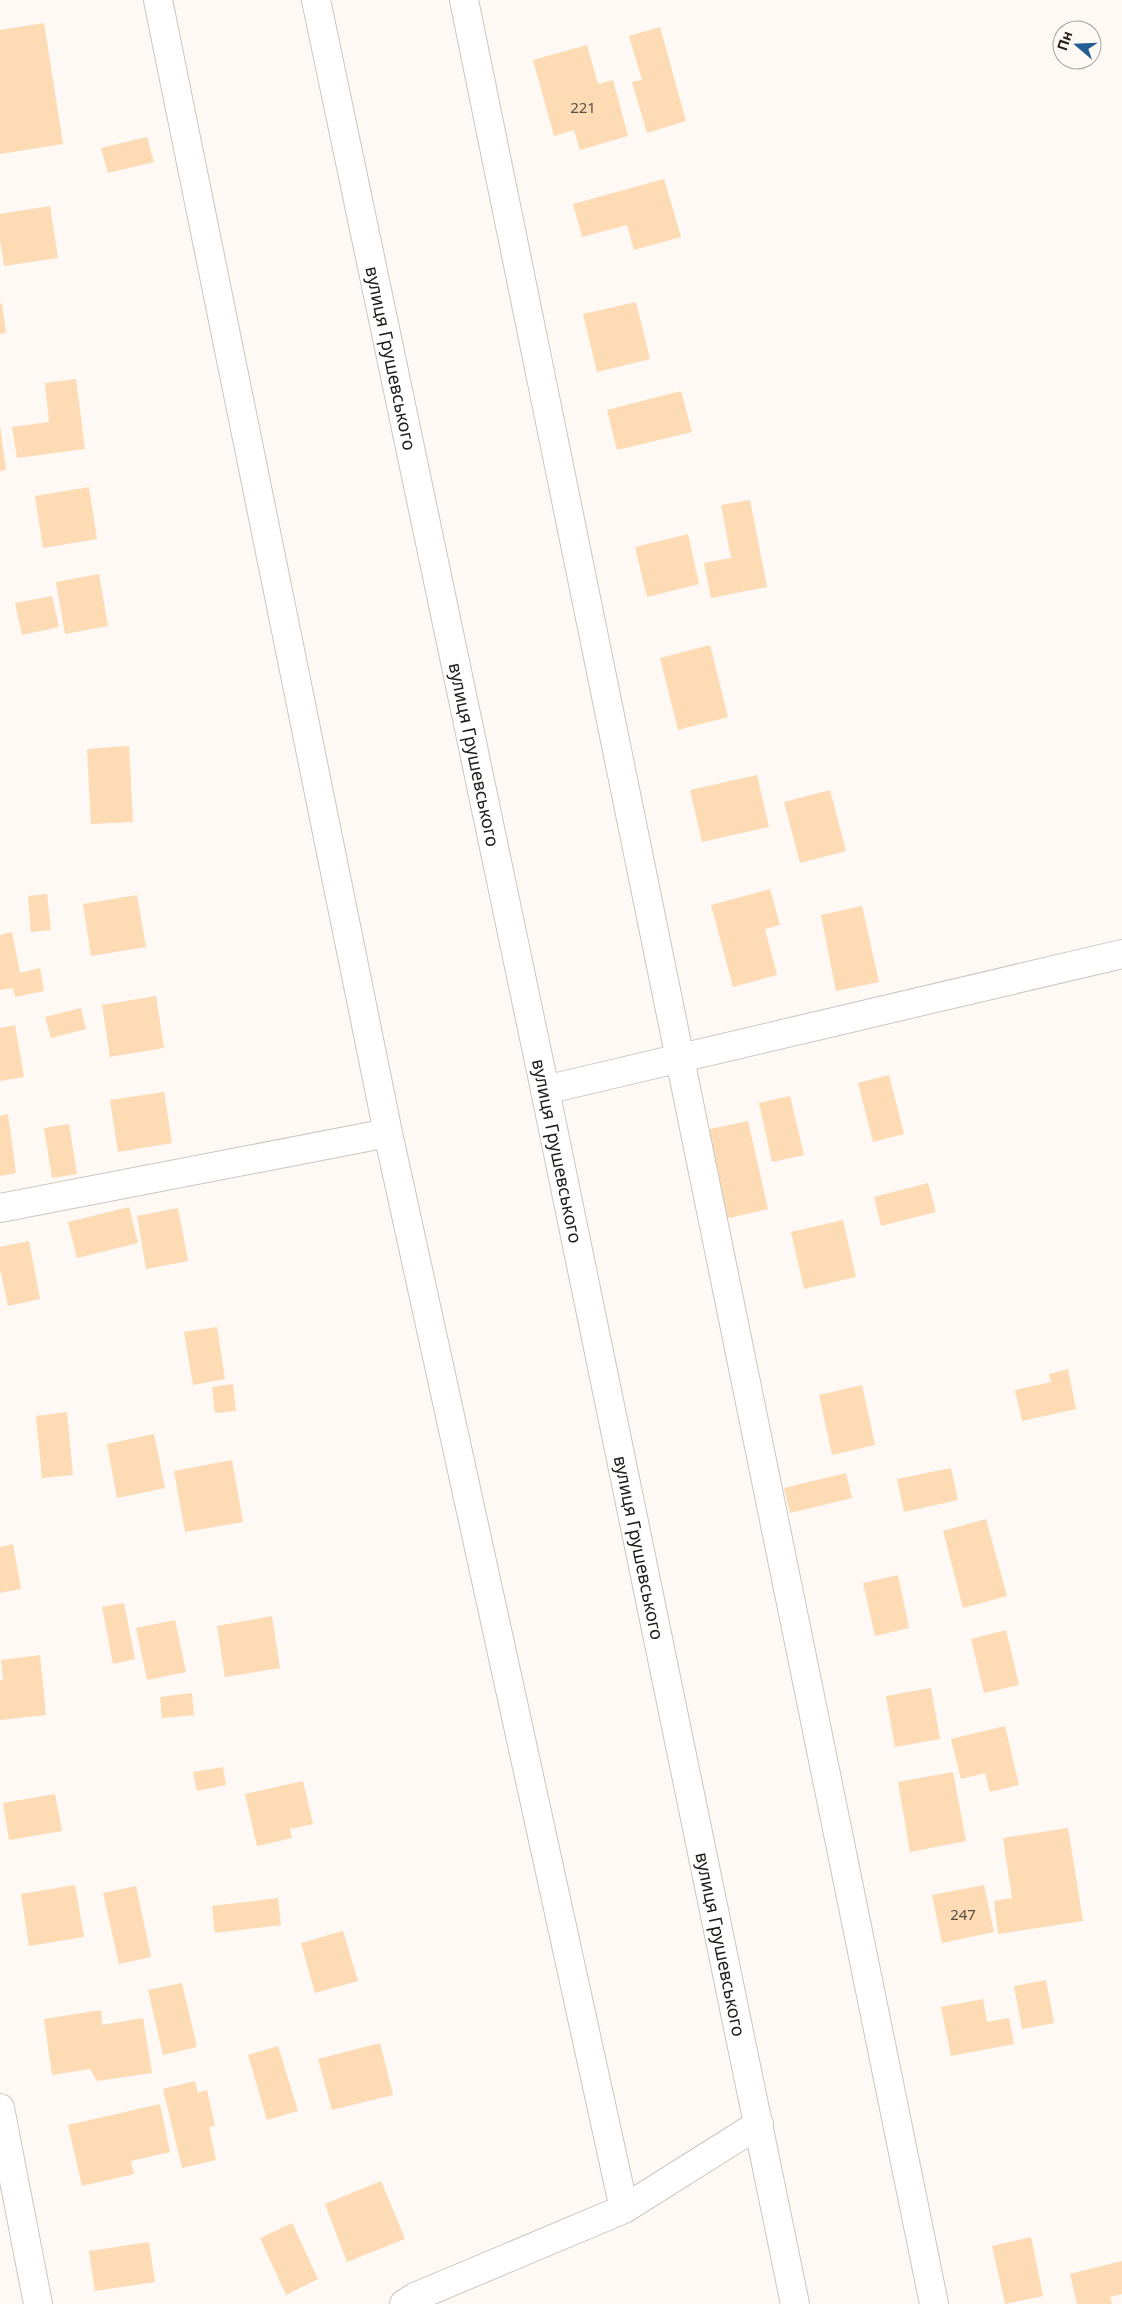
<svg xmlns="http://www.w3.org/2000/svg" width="1122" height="2304" viewBox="0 0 1122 2304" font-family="'Noto Sans',sans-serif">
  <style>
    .building { fill: #fddbb5 }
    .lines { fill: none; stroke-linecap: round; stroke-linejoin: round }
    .minor-casing { stroke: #ccc6c0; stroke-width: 30 }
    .highway-casing { stroke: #ccc6c0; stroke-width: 30 }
    .minor { stroke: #fff; stroke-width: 28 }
    .highway { stroke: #fff; stroke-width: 28 }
    .labels { text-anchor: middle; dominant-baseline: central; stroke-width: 4; stroke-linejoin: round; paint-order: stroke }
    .number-label { font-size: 15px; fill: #594f44 }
    .street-label { font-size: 18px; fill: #22201e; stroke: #fef9f4 }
  </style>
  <rect width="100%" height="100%" fill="#fef9f4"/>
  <path class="building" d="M 44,23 L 63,144 L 0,154 L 0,30 Z
    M 660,27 L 686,121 L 647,133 L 632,82 L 642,80 L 629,36 Z
    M 587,45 L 598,84 L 613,80 L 628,136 L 580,150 L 574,130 L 554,136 L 533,60 Z
    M 147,137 L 154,162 L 108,173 L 101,148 Z
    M 664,179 L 681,237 L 634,250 L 627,225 L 582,237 L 573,204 Z
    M 50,206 L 58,258 L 4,266 L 0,240 L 0,214 Z
    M 636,302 L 650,359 L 597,372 L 583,314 Z
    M 2,303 L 6,333 L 0,334 L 0,304 Z
    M 76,379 L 85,449 L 17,458 L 12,427 L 49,422 L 45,383 Z
    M 681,391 L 692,432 L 617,450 L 607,410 Z
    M 0,425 L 6,470 L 0,471 Z
    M 89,487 L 97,539 L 43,548 L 35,496 Z
    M 750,500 L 767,587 L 711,598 L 704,563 L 731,558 L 721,505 Z
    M 688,534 L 699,584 L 647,597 L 635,547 Z
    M 99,574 L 108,626 L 65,634 L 56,582 Z
    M 52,596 L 59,627 L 22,635 L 15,603 Z
    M 710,645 L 728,717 L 678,730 L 660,658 Z
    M 129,746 L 133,822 L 91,824 L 87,749 Z
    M 757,775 L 769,827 L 702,842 L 690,790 Z
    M 830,790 L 846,851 L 800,863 L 784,802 Z
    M 770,889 L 780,925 L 765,929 L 777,975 L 733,987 L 711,905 Z
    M 47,894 L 51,930 L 31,932 L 28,896 Z
    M 137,895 L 146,947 L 91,956 L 83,904 Z
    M 862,906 L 879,982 L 836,991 L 821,915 Z
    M 12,932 L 20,973 L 40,968 L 44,991 L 15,997 L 13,988 L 0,990 L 0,935 Z
    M 156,996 L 164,1048 L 110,1057 L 102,1005 Z
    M 81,1008 L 86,1029 L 51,1038 L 45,1017 Z
    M 15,1025 L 24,1077 L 0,1081 L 0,1028 Z
    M 889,1075 L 904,1134 L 873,1142 L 858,1083 Z
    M 164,1092 L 172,1143 L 118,1152 L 110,1100 Z
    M 790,1096 L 804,1155 L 772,1162 L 759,1103 Z
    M 8,1114 L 16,1173 L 0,1176 L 0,1116 Z
    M 748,1121 L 768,1209 L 725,1219 L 705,1130 Z
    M 69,1124 L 77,1174 L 52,1178 L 44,1128 Z
    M 928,1183 L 936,1212 L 881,1226 L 874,1197 Z
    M 129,1207 L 138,1243 L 77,1258 L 68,1222 Z
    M 178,1208 L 188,1261 L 146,1269 L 137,1216 Z
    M 843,1220 L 856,1277 L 804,1289 L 791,1232 Z
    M 29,1241 L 40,1299 L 8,1306 L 0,1269 L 0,1247 Z
    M 217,1327 L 225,1379 L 193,1385 L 184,1332 Z
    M 1068,1369 L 1076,1409 L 1022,1421 L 1015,1390 L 1051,1382 L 1049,1374 Z
    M 233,1384 L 236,1411 L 215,1413 L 212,1387 Z
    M 862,1385 L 875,1445 L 832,1455 L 819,1395 Z
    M 67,1412 L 73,1475 L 42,1478 L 36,1416 Z
    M 154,1434 L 165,1488 L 117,1498 L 107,1444 Z
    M 232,1460 L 243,1522 L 185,1532 L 174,1471 Z
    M 951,1468 L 958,1500 L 904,1512 L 897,1479 Z
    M 846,1473 L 852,1498 L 790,1513 L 784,1488 Z
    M 986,1519 L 1007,1596 L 963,1608 L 943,1531 Z
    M 13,1544 L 21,1589 L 0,1593 L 0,1547 Z
    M 898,1575 L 909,1628 L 875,1636 L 863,1583 Z
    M 124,1603 L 135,1659 L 113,1664 L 102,1607 Z
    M 272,1616 L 280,1668 L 225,1677 L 217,1626 Z
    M 175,1620 L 186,1672 L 147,1680 L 136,1628 Z
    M 1006,1630 L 1019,1685 L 984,1693 L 971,1639 Z
    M 40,1655 L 46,1715 L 0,1720 L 0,1680 L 3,1680 L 1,1660 Z
    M 931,1688 L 940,1739 L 895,1747 L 886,1696 Z
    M 192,1693 L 194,1715 L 162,1718 L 160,1697 Z
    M 1005,1726 L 1019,1785 L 990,1792 L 985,1773 L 961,1779 L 951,1739 Z
    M 223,1767 L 226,1785 L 197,1791 L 193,1772 Z
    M 953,1772 L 966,1841 L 910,1852 L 898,1782 Z
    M 303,1781 L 313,1824 L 290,1829 L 292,1838 L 257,1846 L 245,1794 Z
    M 55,1794 L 62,1831 L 9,1840 L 3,1803 Z
    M 1068,1828 L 1083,1921 L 998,1934 L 994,1901 L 1012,1898 L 1003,1838 Z
    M 75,1885 L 84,1937 L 29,1946 L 21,1894 Z
    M 984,1885 L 994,1932 L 942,1943 L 932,1895 Z
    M 136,1886 L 151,1957 L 119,1964 L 103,1893 Z
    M 278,1898 L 281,1925 L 215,1933 L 212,1906 Z
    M 343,1931 L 358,1981 L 315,1993 L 301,1943 Z
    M 1046,1980 L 1054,2023 L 1022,2029 L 1014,1986 Z
    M 182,1983 L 197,2047 L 163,2055 L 148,1990 Z
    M 983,1999 L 987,2022 L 1009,2018 L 1014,2044 L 951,2056 L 941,2007 Z
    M 101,2010 L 102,2025 L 143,2018 L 152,2073 L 97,2081 L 90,2069 L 52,2075 L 44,2019 Z
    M 380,2043 L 393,2095 L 332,2110 L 318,2059 Z
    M 278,2046 L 298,2111 L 267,2120 L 248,2055 Z
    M 195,2081 L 198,2093 L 207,2090 L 215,2126 L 209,2127 L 216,2160 L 182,2168 L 163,2089 Z
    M 160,2104 L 170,2152 L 131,2161 L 134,2174 L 82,2186 L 68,2125 Z
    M 381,2181 L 405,2239 L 347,2262 L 325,2204 Z
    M 292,2223 L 318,2279 L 286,2295 L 260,2238 Z
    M 1031,2237 L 1043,2296 L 1005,2304 L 992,2246 Z
    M 149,2242 L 155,2282 L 95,2291 L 89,2251 Z
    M 1122,2261 L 1122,2294 L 1110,2297 L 1112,2304 L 1077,2304 L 1070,2274 Z"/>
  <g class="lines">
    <defs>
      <path id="minor" d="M 158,0 L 388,1133 L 624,2209
        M 464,0 L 934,2304
        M 545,1090 L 1122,954
        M 0,1208 L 388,1133
        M 0,2108 L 38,2304
        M 404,2304 L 415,2297 L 624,2209 L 759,2124"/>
      <g id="highway">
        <path id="s1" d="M 316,0 L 545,1090 L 795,2304"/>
      </g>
    </defs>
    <use href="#minor" class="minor-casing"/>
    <use href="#highway" class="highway-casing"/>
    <use href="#minor" class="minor"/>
    <use href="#highway" class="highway"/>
  </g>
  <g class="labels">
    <g class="number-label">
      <text x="583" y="107">221</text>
      <text x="963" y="1914">247</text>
    </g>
    <g class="street-label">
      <text stroke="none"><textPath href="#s1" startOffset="366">вулиця Грушевського</textPath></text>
      <text stroke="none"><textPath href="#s1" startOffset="771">вулиця Грушевського</textPath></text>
      <text stroke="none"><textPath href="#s1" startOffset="1176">вулиця Грушевського</textPath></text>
      <text stroke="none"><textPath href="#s1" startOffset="1581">вулиця Грушевського</textPath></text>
      <text stroke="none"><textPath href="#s1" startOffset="1986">вулиця Грушевського</textPath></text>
    </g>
  </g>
  <g transform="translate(1077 45) rotate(289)"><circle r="24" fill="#fef9f4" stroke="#a6a29e"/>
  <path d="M0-4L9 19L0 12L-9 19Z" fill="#215c93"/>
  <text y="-8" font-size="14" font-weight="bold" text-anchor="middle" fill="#22201e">Пн</text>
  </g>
</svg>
